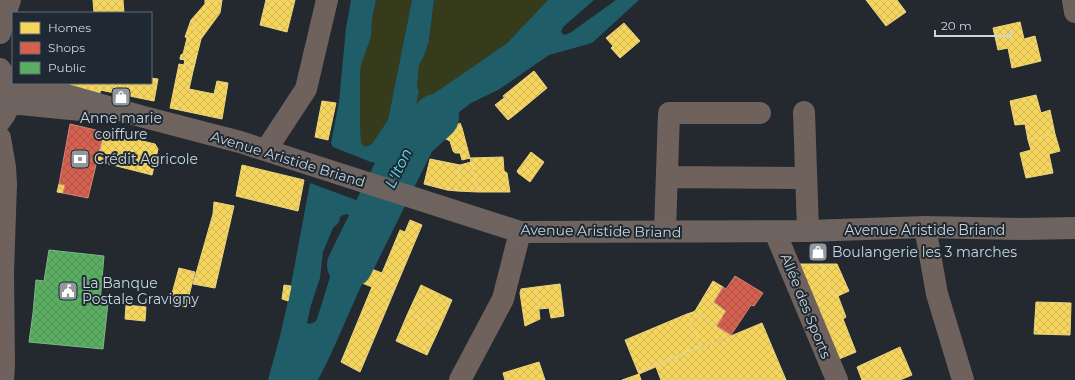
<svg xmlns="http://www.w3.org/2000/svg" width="1075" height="380" viewBox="0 0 1075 380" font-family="Montserrat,sans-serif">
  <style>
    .green { fill: #363b1b }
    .water { fill: #1f5e68; fill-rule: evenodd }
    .homes { fill: url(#homes-cross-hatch); stroke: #ead582 }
    .shops { fill: url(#shops-cross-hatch); stroke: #d38377 }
    .public { fill: url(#public-cross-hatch); stroke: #7cb985 }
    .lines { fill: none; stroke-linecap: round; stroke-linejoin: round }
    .river { stroke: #1f5e68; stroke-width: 46 }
    .minor { stroke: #6f625d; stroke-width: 22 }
    .major { stroke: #6f635f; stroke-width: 22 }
    .labels { text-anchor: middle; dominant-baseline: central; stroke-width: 4; stroke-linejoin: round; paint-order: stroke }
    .poi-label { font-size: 14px; fill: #cdd4da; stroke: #1f2933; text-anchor: start }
    .street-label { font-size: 14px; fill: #cdd4da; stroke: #1f2933 }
    .water-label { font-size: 15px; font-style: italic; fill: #62e1f7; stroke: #1f2933 }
  </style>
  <defs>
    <pattern id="homes-cross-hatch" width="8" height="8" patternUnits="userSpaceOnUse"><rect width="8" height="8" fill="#f6d55c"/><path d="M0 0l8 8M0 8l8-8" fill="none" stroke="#d1b757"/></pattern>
    <pattern id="shops-cross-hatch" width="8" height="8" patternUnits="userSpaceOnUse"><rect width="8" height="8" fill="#d6604d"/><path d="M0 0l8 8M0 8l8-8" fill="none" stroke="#a85649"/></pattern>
    <pattern id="public-cross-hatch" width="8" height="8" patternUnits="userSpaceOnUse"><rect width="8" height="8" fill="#5aae61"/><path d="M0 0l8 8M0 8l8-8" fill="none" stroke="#539259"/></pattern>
  </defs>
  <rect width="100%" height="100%" fill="#24292f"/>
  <path class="green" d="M 376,0 L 412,0 L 388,120 L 372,144 L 365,147 L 361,143 L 360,122 L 360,74 L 361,65 L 371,37 L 372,19 Z
    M 434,0 L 548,0 L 506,44 L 416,107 L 419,90 L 417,88 L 419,65 L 424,56 L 429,40 Z"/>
  <path class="water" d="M 351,0 L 376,0 L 372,19 L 371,37 L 361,65 L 360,74 L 360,123 L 361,143 L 365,147 L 372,144 L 388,120 L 412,0 L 434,0 L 429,40 L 424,56 L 419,65 L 417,88 L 419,90 L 416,106 L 506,44 L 548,0 L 594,0 L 563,27 L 561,32 L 564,35 L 570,33 L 616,0 L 639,0 L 592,43 L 549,55 L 498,90 L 471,103 L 438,128 L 434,134 L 431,144 L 415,170 L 371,162 L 333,147 L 331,143 L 339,102 L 346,28 Z
    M 310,183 L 399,216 C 388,233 377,251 369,269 C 351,306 337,344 318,380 L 268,380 L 280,336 L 288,301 ZM 347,214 L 350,216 L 352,220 L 335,261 L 317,319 L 315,322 L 309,324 L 307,323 L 311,305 L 320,278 L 323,252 L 333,228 L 339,222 L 340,217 L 343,215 Z"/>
  <path class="homes" d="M 93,0 L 123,0 L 124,13 L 94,13 Z
    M 205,0 L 222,0 L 220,13 L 201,39 L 191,20 L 205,4 Z
    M 266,0 L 295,0 L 287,32 L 260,25 Z
    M 866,0 L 897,0 L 906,12 L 886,26 Z
    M 191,20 L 201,39 L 194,67 L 184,65 L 185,60 L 180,59 L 181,55 L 183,54 L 187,38 L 185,37 Z
    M 1020,22 L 1024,39 L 1035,36 L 1041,61 L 1012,68 L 1008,48 L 998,50 L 993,28 Z
    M 624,23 L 640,41 L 620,58 L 611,48 L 613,46 L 606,38 Z
    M 183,54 L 196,57 L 194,67 L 184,65 L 185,60 L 180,59 L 181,55 Z
    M 179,64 L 194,67 L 189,89 L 214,94 L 217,81 L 228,83 L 222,119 L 170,108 Z
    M 534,71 L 547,88 L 517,113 L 503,96 Z
    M 151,78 L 158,79 L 154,101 L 100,90 L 102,83 L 151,83 Z
    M 70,83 L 102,83 L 100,93 L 70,86 Z
    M 1036,95 L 1041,113 L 1050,110 L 1055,134 L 1028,140 L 1025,124 L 1015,125 L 1010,101 Z
    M 504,98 L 517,113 L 508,120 L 495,105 Z
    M 322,101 L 336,103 L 328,140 L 315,137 Z
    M 460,123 L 462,128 L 470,158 L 462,160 L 460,153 L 455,153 L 453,151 L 450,141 L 444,138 L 441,139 L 440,136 Z
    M 104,132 L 155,144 L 158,149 L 152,175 L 97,161 Z
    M 1055,134 L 1060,151 L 1049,154 L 1053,173 L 1026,178 L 1020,153 L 1031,150 L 1028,140 Z
    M 531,152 L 544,162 L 530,182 L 518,173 L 517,171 Z
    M 503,157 L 504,171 L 507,173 L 510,192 L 478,192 L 470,158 Z
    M 430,159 L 460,165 L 457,191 L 447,190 L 424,184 Z
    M 471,162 L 478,192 L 457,191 L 460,165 Z
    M 242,165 L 304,180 L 298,211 L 236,196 Z
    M 59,184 L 65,185 L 63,193 L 57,192 Z
    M 214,202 L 234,206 L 215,288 L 193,284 L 213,214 Z
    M 410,220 L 422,225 L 360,372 L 341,362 L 372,287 L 362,283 L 369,268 L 382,273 L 400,230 L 405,232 Z
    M 794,264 L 822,264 L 822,270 L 833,294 L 836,294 L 838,296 L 846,317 L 843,319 L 856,352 L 834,361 Z
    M 822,264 L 837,264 L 849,291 L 838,296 L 836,294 L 833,294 L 822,270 Z
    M 179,268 L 195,272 L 186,307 L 170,301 Z
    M 713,281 L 723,287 L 714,302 L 726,311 L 717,326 L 693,312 L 695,311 Z
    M 560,284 L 564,316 L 551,318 L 549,308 L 539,309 L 536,287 Z
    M 284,285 L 291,286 L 288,301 L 282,299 Z
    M 421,285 L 452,300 L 440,327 L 408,313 Z
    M 536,287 L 540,319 L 525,326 L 520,293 L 521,289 Z
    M 1036,302 L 1071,303 L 1070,335 L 1034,334 Z
    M 126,305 L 146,307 L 145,321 L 125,319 Z
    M 693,312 L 731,335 L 639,374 L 638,372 L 701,346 L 687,314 Z
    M 408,313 L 440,327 L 427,355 L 396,341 Z
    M 687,314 L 701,346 L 638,372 L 625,340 Z
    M 762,323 L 786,380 L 661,380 L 656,367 Z
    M 900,347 L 912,375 L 900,380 L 862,380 L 857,367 Z
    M 539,362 L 545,380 L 505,380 L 503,373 Z
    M 639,374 L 641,380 L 622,380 Z"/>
  <path class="shops" d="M 70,124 L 104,132 L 88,198 L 63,193 L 65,185 L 59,184 Z
    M 735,276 L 763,293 L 754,306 L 751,305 L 731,335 L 717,326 L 726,311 L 714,302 L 723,287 L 726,289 Z"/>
  <path class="public" d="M 49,250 L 104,256 L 100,302 L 108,303 L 103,349 L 29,342 L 33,313 L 36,280 L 44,281 Z"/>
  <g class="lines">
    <path class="river" d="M 350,265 L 413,138 L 436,117"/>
    <path class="minor" d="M 1073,0 L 1075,12
      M 0,33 L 4,17 L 10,0
      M 804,112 L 808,231
      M 0,138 L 5,167 L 6,184 L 3,272 L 4,366 L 3,380
      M 266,150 L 306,89 L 327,0
      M 667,177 L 806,178
      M 925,227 L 937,294 L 963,380
      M 665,231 L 669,113 L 760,113
      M 775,232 L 837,380
      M 460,380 L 503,299 L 520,232"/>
    <path class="major" d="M 0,69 C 14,84 13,106 0,121
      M 18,83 L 63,94 L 144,117 L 240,142 L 520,232 L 808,231 L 925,227 L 1023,229 L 1075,228
      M 10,103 L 81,110"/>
  </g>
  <defs>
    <symbol id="shop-square" viewBox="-11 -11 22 22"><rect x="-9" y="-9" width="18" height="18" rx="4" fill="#92989e" stroke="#1f2933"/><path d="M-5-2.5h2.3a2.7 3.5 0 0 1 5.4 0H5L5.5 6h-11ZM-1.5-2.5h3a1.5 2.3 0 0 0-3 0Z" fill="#fff"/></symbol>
    <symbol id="bank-square" viewBox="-11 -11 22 22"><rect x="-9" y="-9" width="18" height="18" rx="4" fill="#92989e" stroke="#1f2933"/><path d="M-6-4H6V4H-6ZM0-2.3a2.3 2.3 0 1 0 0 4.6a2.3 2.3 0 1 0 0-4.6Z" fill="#fff"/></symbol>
    <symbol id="civic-square" viewBox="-11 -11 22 22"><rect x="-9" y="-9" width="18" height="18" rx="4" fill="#92989e" stroke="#1f2933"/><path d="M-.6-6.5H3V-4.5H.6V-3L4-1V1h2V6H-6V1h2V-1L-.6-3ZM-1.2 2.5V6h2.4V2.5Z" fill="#fff"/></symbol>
  </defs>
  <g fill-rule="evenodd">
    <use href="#shop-square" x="110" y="86" width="22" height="22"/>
    <use href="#bank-square" x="69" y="148" width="22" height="22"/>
    <use href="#shop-square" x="807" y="241" width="22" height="22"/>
    <use href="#civic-square" x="57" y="280" width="22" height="22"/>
  </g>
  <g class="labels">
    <g class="poi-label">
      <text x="121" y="118" text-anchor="middle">Anne marie<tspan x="121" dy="16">coiffure</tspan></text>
      <text x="94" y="159">Crédit Agricole</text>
      <text x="832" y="252">Boulangerie les 3 marches</text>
      <text x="82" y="283">La Banque<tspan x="82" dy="16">Postale Gravigny</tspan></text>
    </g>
    <g class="street-label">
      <text transform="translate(288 159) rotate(17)">Avenue Aristide Briand</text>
      <text x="925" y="230">Avenue Aristide Briand</text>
      <text transform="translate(601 231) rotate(1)">Avenue Aristide Briand</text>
      <text transform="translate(806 306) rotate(68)">Allée des Sports</text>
    </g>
    <g class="water-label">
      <text transform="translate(398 168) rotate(-64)">L'Iton</text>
    </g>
  </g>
  <rect x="12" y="12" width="140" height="72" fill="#1f2933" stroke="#656d76"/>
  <rect x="20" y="22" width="20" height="12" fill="#f6d55c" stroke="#656d76"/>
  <text x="48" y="32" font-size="12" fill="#cdd4da">Homes</text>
  <rect x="20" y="42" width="20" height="12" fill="#d6604d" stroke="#656d76"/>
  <text x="48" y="52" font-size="12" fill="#cdd4da">Shops</text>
  <rect x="20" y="62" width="20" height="12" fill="#5aae61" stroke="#656d76"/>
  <text x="48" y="72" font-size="12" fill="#cdd4da">Public</text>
  <path d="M935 30v6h76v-6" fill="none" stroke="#cdd4da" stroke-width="2"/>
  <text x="941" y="30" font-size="12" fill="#cdd4da" stroke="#1f2933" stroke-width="3" paint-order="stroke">20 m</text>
</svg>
